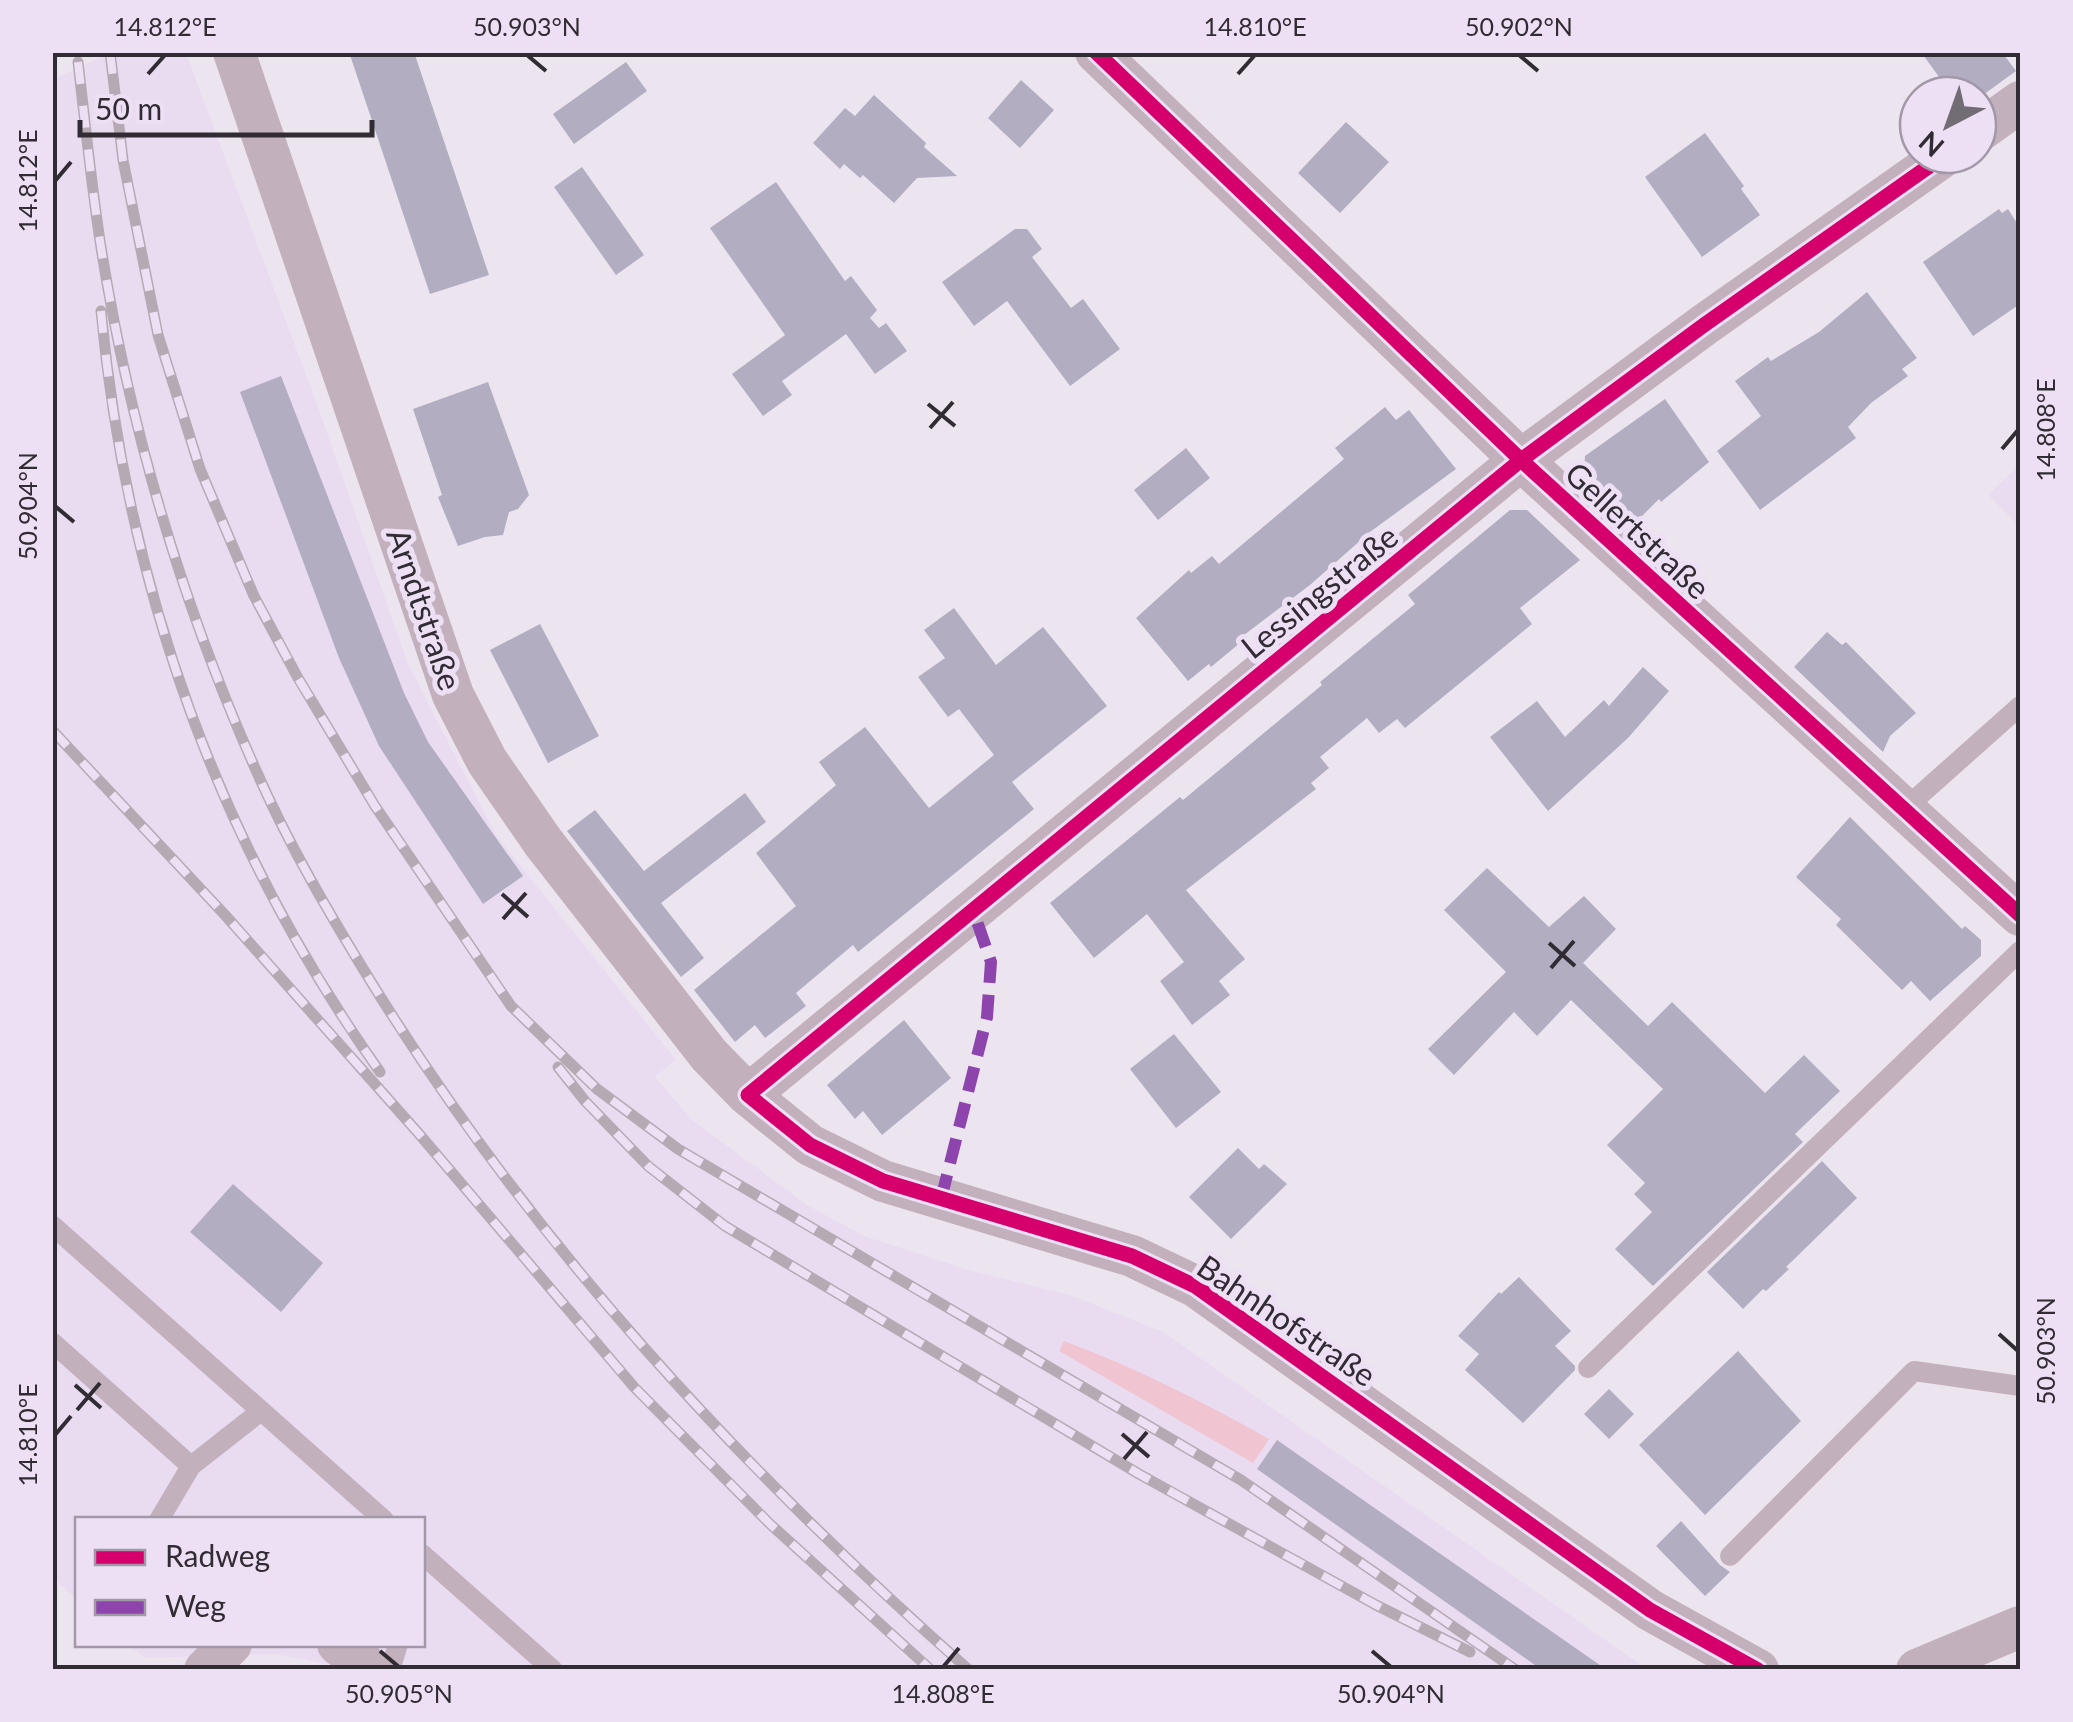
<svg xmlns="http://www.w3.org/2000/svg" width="2073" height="1722" viewBox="0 0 2073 1722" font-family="Lato,sans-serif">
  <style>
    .built { fill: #e9dcf0 }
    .green { fill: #f1c4d1 }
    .building { fill: #b2adc1 }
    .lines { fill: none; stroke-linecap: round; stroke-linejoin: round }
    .lane { stroke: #c2b1bd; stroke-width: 20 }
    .street { stroke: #c2b1bd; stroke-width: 42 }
    .rail-casing { stroke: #b5aab4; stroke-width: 11 }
    .rail { stroke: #ede0f5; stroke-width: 8; stroke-dasharray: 22; stroke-linecap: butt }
    .quiet { stroke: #8e44ad; stroke-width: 12; stroke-dasharray: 25 12; stroke-linecap: butt }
    .cycleway-casing { stroke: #ede0f5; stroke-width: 21 }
    .cycleway { stroke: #d6006c; stroke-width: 15 }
    .ticks { fill: none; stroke: #312c33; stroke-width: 4 }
    .labels { text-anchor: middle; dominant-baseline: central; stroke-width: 10; stroke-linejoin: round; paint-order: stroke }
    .street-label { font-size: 32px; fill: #312c33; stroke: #ede0f5 }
    .neatline { fill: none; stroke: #312c33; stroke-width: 4 }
    .ticks-label { font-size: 25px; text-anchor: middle; fill: #312c33 }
  </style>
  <rect width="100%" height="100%" fill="#ece5f0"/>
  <path class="built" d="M 109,53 L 186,53 L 318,407 L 408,664 L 496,835 L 676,1060 L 655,1077 L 691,1119 L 807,1205 L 864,1236 L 968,1270 L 1070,1295 L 1163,1332 L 1647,1669 L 356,1670 L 276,1654 L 145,1658 L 129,1645 L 422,1644 L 422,1520 L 78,1520 L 77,1599 L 53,1578 L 53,80 Z
    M 2020,464 L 2020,527 L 1988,495 Z"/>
  <path class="green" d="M 1064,1341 C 1136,1368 1202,1401 1269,1439 L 1253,1463 L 1059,1351 Z"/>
  <path class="building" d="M 349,52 L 414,52 L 489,275 L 430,294 Z
    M 1921,52 L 2002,52 L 2016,71 L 1983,95 L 1952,95 Z
    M 626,62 L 647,91 L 574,144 L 553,114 Z
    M 1021,80 L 1054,110 L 1020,148 L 988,118 Z
    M 874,95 L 926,143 L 924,147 L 957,176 L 917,178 L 894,203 L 863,175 L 860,178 L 844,164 L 840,169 L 813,143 L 845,108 L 855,116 Z
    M 1346,122 L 1389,162 L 1340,213 L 1298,173 Z
    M 1705,133 L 1744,186 L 1741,189 L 1760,215 L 1702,257 L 1645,177 Z
    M 582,167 L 644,255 L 616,275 L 554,187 Z
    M 776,182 L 845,281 L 851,276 L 877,310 L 870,318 L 879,328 L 886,323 L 907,351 L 875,374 L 846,334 L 782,381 L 792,395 L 763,416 L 732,374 L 785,335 L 710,228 Z
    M 1999,209 L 2002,213 L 2008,209 L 2020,228 L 2020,304 L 1973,336 L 1923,262 Z
    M 1015,229 L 1027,229 L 1042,249 L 1032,257 L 1071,308 L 1083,299 L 1120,349 L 1070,386 L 1007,301 L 974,326 L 942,282 Z
    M 1867,292 L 1917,358 L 1902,369 L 1908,376 L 1871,403 L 1848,427 L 1856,438 L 1760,510 L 1717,451 L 1761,416 L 1735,381 L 1768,357 L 1771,361 L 1819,332 Z
    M 281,376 L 404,693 L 428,742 L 523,876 L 483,904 L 379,746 L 339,658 L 240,392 Z
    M 488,382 L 529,495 L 518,509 L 509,512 L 503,535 L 485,537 L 458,546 L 438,497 L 442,495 L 413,409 Z
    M 1665,399 L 1709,462 L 1661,502 L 1659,499 L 1636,522 L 1584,474 L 1585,456 Z
    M 1385,407 L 1396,420 L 1409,410 L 1456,469 L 1370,532 L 1310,585 L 1244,635 L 1246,638 L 1211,667 L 1209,664 L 1188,681 L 1136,618 L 1189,570 L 1191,573 L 1212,556 L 1219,564 L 1344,459 L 1335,448 Z
    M 1186,448 L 1210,478 L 1158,520 L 1134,490 Z
    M 1510,510 L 1527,510 L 1580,560 L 1520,608 L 1532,624 L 1405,728 L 1397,719 L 1379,733 L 1367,718 L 1320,757 L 1329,768 L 1311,783 L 1316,789 L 1186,890 L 1245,959 L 1219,981 L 1230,995 L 1192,1025 L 1160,981 L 1184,962 L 1147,914 L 1094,958 L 1050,903 L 1180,797 L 1183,800 L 1322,685 L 1320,682 L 1415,604 L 1408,595 Z
    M 954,608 L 996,665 L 1043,627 L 1107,706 L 1012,782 L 1034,809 L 858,952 L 853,945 L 796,993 L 806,1006 L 765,1038 L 755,1025 L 735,1042 L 694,990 L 796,906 L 756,853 L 836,785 L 819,762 L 865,727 L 929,808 L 994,755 L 959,709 L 948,717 L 918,677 L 945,658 L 924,630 Z
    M 540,624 L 599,736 L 548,763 L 490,650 Z
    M 1827,632 L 1842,645 L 1846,642 L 1916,713 L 1890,736 L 1883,752 L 1794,667 Z
    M 1643,667 L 1669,691 L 1628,738 L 1548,811 L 1490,737 L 1537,701 L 1565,737 L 1604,700 L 1609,706 Z
    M 745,793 L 766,822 L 661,903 L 704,958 L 681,977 L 567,831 L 595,810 L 644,871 Z
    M 1850,817 L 1962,929 L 1965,926 L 1981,940 L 1981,956 L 1930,1001 L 1911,981 L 1902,990 L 1836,925 L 1841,919 L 1796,877 Z
    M 1487,868 L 1549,927 L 1584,896 L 1616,929 L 1583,963 L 1648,1026 L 1672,1002 L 1765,1093 L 1804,1055 L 1840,1091 L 1795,1134 L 1803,1142 L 1653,1286 L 1615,1249 L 1652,1212 L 1634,1194 L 1645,1183 L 1607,1145 L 1663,1089 L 1571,1000 L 1537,1036 L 1514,1012 L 1454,1075 L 1428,1049 L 1506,972 L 1444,910 Z
    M 904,1020 L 951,1078 L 882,1135 L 863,1111 L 855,1119 L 827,1085 Z
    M 1174,1034 L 1221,1092 L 1176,1128 L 1130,1069 Z
    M 1238,1148 L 1259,1169 L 1264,1164 L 1287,1184 L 1231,1239 L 1189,1197 Z
    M 1822,1161 L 1857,1198 L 1786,1267 L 1789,1269 L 1766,1291 L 1763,1289 L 1743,1309 L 1707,1272 Z
    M 233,1184 L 323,1263 L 281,1312 L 190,1232 Z
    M 1519,1277 L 1571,1331 L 1555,1346 L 1575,1366 L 1575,1370 L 1523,1423 L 1465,1370 L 1479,1354 L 1458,1336 L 1499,1292 L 1501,1294 Z
    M 1738,1351 L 1801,1421 L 1705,1515 L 1639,1445 Z
    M 1609,1389 L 1634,1414 L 1609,1439 L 1584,1414 Z
    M 1277,1440 L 1607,1670 L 1542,1670 L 1257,1469 Z
    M 1681,1521 L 1720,1565 L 1730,1572 L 1705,1596 L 1656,1546 Z"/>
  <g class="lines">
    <path class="lane" d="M 1902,811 L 2020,706
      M 52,1225 L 384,1520
      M 52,1342 L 191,1466
      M 1588,1368 L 2020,951
      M 159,1520 L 191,1466 L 261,1411
      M 422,1554 L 553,1670
      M 1730,1556 L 1914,1371 L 2020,1386
      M 390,1670 L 398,1644"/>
    <path class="street" d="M 234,52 L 453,695 L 487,761 L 543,842 L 709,1055 L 748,1095 L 810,1145 L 883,1181 L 1132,1256 L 1195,1286 L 1650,1610 L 1758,1670
      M 1096,52 L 1521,460 L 2020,915
      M 1978,132 L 2020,102
      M 748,1095 L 1521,460 L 1704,325 L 1945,155
      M 338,1644 L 372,1670
      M 205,1670 L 231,1644
      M 1917,1670 L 2020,1627"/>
    <defs>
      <path id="rail" d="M 110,52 L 123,160 L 158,335 L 200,469 L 254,596 L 298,678 L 375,806 L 511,1006 L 597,1089 L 678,1149 L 1241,1480 L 1516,1670
        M 78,62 C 85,122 91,181 100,241 C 128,421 181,602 255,768 C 288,844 330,915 373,985 C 534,1245 740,1468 969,1670
        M 101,311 C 127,588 219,845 380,1072
        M 52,730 L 225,915 L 420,1135 L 634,1387 L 770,1524 L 931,1670
        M 558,1067 L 585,1101 L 648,1166 L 725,1226 L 1139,1474 L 1376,1605 L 1470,1652"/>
    </defs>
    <use href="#rail" class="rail-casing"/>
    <use href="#rail" class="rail"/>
    <path class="quiet" d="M 941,1199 L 987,1017 L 991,962 L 973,910"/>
    <defs>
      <path id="cycleway" d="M 1096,52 L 1521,460 L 2020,915
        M 1758,1670 L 1650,1610 L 1195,1286 L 1132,1256 L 883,1181 L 810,1145 L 748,1095 L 1521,460 L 1704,325 L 1945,155"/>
    </defs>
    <use href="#cycleway" class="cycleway-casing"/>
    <use href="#cycleway" class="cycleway"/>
  </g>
  <path class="ticks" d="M 527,55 L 546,71M 1519,55 L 1538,71M 148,74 L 165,55M 1238,74 L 1255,55M 55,181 L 71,162M 928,404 L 955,426M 930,428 L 953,402M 2002,449 L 2018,430M 55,506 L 74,522M 502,894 L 528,917M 503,919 L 526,893M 1549,943 L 1575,966M 1551,968 L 1574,941M 1999,1334 L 2018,1351M 75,1385 L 101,1408M 77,1410 L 100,1383M 1122,1434 L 1149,1457M 55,1435 L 71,1416M 1124,1459 L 1147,1432M 380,1651 L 399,1667M 1372,1651 L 1391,1667M 943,1667 L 959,1648"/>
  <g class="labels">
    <g class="street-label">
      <text transform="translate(1638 530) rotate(43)">Gellertstraße</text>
      <text transform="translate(1319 591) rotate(-39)">Lessingstraße</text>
      <text transform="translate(425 609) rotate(71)">Arndtstraße</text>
      <text transform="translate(1287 1320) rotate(34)">Bahnhofstraße</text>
    </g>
  </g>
  <rect width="2073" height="1722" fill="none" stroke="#ede0f5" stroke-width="110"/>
  <rect x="75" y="1517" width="350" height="130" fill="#ede0f5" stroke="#a298a7" stroke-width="2.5"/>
  <rect x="95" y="1550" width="50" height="15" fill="#d6006c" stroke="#a298a7" stroke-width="2.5"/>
  <text x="165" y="1567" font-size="30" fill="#312c33">Radweg</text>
  <rect x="95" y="1600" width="50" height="15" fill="#8e44ad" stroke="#a298a7" stroke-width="2.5"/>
  <text x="165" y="1617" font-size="30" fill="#312c33">Weg</text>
  <g transform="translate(1948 125) rotate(221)"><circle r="48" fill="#ede0f5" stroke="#a298a7" stroke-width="2.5"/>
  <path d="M0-8L18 38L0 25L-18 38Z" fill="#726d75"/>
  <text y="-15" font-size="28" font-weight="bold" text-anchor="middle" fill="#312c33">N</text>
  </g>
  <path d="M80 120v15h292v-15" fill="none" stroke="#312c33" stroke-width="5"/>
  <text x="95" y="120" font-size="30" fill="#312c33" stroke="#ede0f5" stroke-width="8" paint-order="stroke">50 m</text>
  <rect x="55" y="55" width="1963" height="1612" class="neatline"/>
  <g class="ticks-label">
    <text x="165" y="36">14.812°E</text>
    <text x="527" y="36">50.903°N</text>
    <text x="1255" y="36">14.810°E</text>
    <text x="1519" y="36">50.902°N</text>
    <text transform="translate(28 181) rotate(-90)" y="9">14.812°E</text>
    <text transform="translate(2046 430) rotate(-90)" y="9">14.808°E</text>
    <text transform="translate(28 506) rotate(-90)" y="9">50.904°N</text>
    <text transform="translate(2046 1351) rotate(-90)" y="9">50.903°N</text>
    <text transform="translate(28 1435) rotate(-90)" y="9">14.810°E</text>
    <text x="399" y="1703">50.905°N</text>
    <text x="943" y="1703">14.808°E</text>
    <text x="1391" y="1703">50.904°N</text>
  </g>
</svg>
